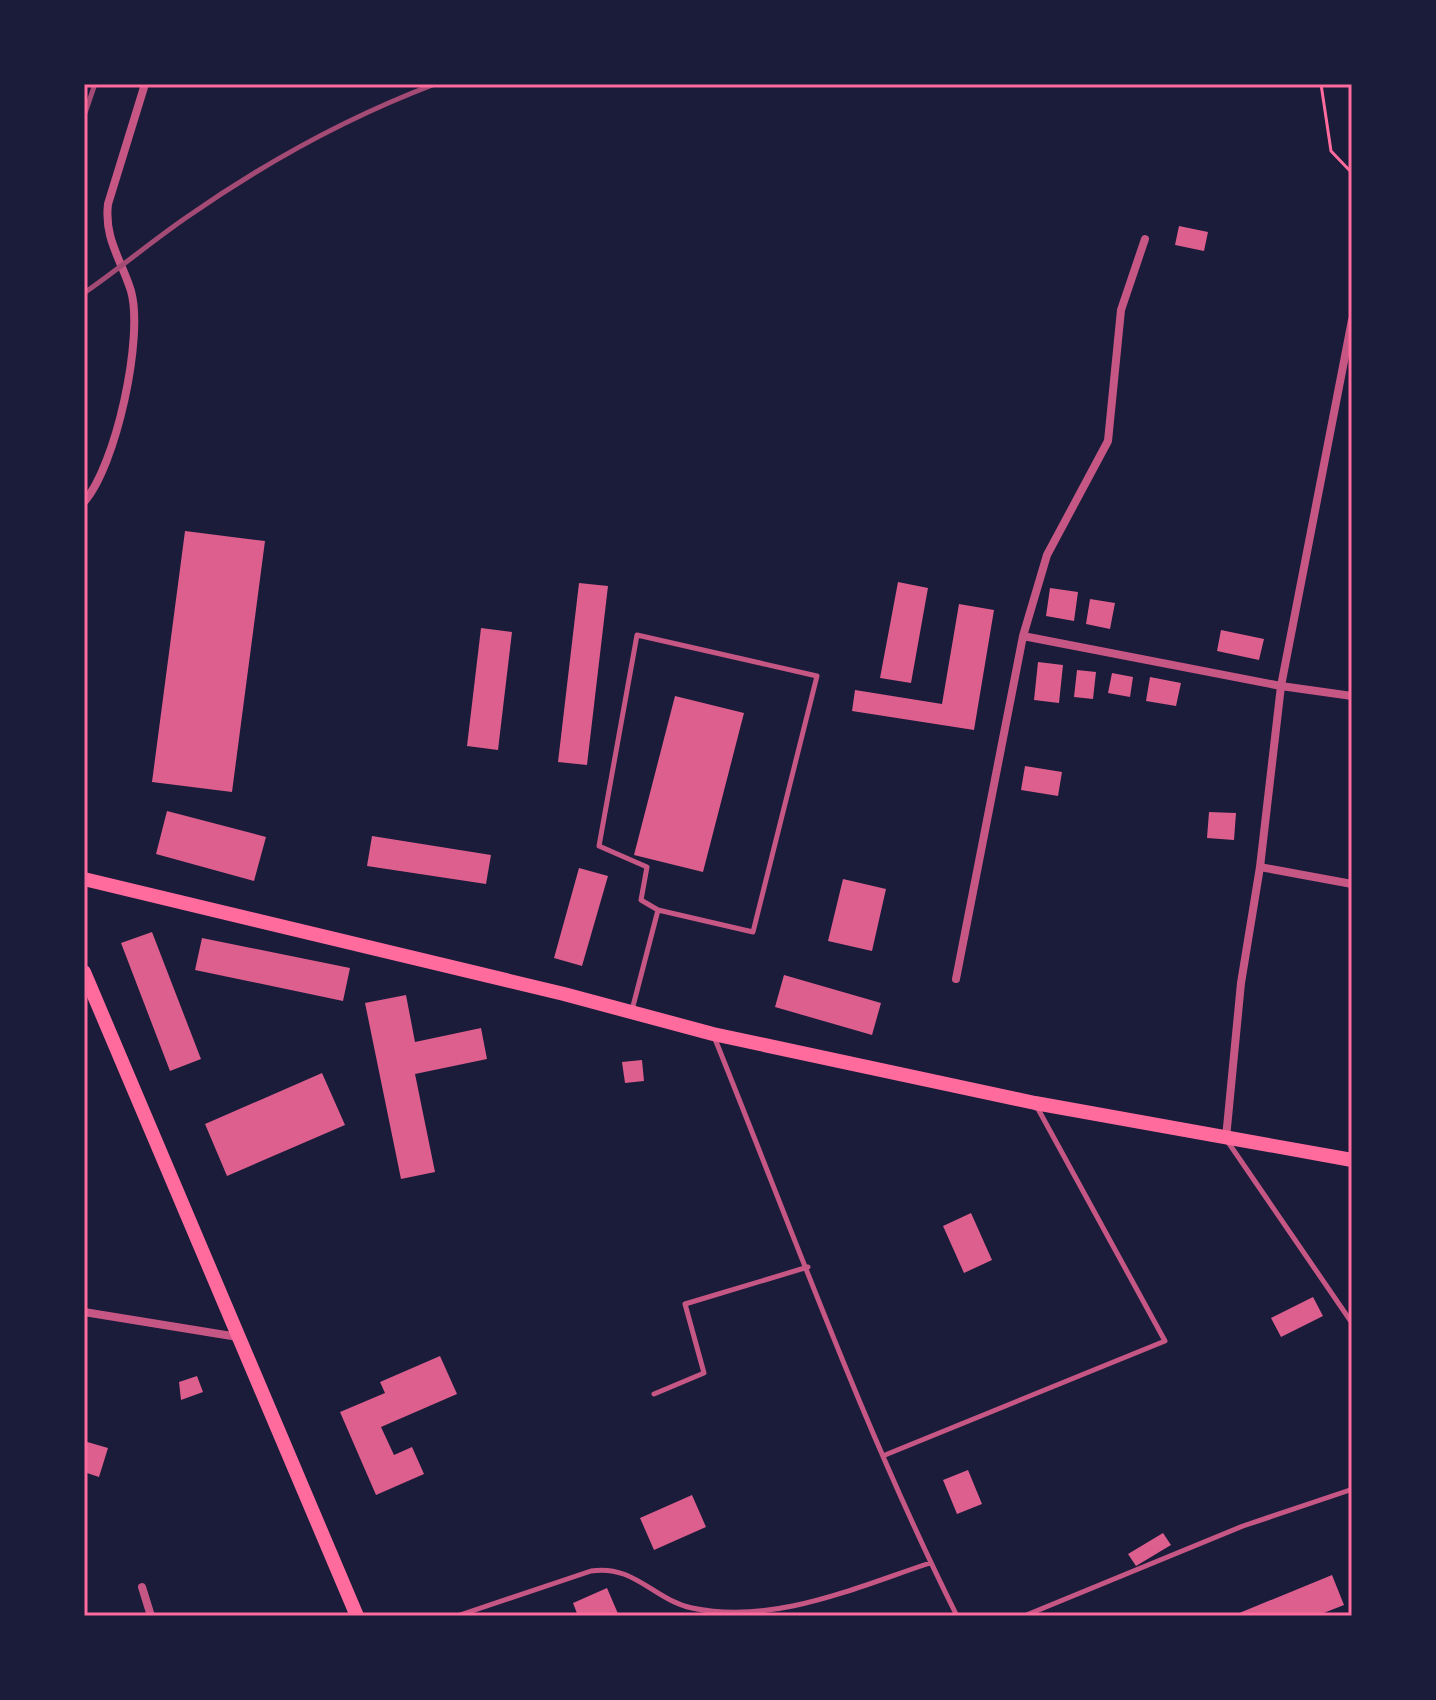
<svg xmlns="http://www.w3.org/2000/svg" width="1436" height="1700" viewBox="0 0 1436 1700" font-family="'PT Sans Narrow',sans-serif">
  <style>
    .building { fill: #dd5f8e }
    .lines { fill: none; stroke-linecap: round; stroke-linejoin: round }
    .path { stroke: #ff6b9d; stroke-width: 3 }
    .service { stroke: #c65784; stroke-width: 5 }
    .minor { stroke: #c65784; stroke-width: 8 }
    .secondary { stroke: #ff6b9d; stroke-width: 14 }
    .rail { stroke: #a44b75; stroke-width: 5 }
    .neatline { fill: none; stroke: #ff6b9d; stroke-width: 3 }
  </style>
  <rect width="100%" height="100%" fill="#1b1b3a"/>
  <path class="building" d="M 1179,226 L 1208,232 L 1204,251 L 1175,245 Z
    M 185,531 L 265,541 L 232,792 L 152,782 Z
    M 898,582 L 928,588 L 911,683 L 880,678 Z
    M 579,583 L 608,586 L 587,765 L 558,762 Z
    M 1050,588 L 1078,592 L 1074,621 L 1046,616 Z
    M 1090,599 L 1115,603 L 1110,629 L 1086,624 Z
    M 959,604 L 994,610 L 974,730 L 852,711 L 855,690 L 942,704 Z
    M 481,628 L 512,632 L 498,750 L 467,746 Z
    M 1221,630 L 1264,639 L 1259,660 L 1217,651 Z
    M 1038,662 L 1063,665 L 1059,703 L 1034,700 Z
    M 1077,670 L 1096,672 L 1093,699 L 1074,697 Z
    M 1112,673 L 1133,677 L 1130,697 L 1108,693 Z
    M 1150,677 L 1181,683 L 1176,706 L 1146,701 Z
    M 675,696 L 744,713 L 703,872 L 634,855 Z
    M 1025,766 L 1062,772 L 1058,796 L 1021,790 Z
    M 167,811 L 266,837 L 254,881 L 156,854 Z
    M 1209,812 L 1236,813 L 1234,840 L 1207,838 Z
    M 372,836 L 491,855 L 486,884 L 367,866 Z
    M 579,868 L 608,876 L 582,966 L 554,958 Z
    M 843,879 L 886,889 L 872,951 L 828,941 Z
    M 152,932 L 201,1059 L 170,1071 L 121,943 Z
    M 202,938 L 350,968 L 343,1001 L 195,970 Z
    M 784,975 L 881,1003 L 872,1035 L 775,1007 Z
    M 406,995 L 415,1042 L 481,1028 L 487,1059 L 415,1074 L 435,1172 L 401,1179 L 365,1003 Z
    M 642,1060 L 644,1081 L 625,1083 L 622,1062 Z
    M 322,1073 L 345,1125 L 227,1176 L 205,1124 Z
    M 971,1213 L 992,1260 L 964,1273 L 943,1226 Z
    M 1313,1297 L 1323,1316 L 1281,1337 L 1271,1318 Z
    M 440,1356 L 457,1394 L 381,1427 L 394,1455 L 412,1447 L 424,1474 L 376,1495 L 340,1412 L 385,1393 L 380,1382 Z
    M 197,1376 L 203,1392 L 181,1400 L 179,1382 Z
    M 84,1441 L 108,1448 L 99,1477 L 84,1472 Z
    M 968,1470 L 982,1504 L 957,1514 L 943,1480 Z
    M 692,1495 L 706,1527 L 654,1550 L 640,1518 Z
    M 1163,1533 L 1171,1545 L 1136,1566 L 1128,1554 Z
    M 1332,1575 L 1344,1605 L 1316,1616 L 1232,1616 Z
    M 607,1588 L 619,1616 L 578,1616 L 573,1603 Z"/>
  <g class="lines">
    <path class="path" d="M 1321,84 L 1331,151 L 1352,173"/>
    <path class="service" d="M 632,1010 L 658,910 L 753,932 L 817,676 L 637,635 L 599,846 L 647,867 L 641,900 L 658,910
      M 715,1039 C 793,1232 864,1430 957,1616
      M 1228,1142 L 1352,1323
      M 654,1394 L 704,1373 L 685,1304 L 808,1267
      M 885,1455 L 1165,1341 L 1037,1107
      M 457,1616 L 591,1571 C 634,1564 654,1600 692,1608 C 774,1625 854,1588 930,1563
      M 1024,1616 L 1243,1526 L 1350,1490 L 1352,1493"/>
    <path class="minor" d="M 84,502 C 116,466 144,337 131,291 C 121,259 104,239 108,204 L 145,84
      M 1023,636 L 1281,686 L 1352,696
      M 1260,867 L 1352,884
      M 956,979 L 1023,636 L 1047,555 L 1108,441 L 1121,310 L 1145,239
      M 1226,1138 L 1241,983 L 1260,867 L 1281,686 L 1352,320
      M 84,1312 L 238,1337
      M 142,1587 L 151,1616"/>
    <path class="secondary" d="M 84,879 L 564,994 L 713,1034 L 1035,1103 L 1352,1160
      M 84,972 L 357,1616"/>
    <path class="rail" d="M 84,116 L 95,84
      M 84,293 C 119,269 152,241 187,217 C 263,164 348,117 435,84"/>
  </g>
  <rect width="1436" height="1700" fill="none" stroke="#1b1b3a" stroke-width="172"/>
  <rect x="86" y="86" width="1264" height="1528" class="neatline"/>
</svg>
